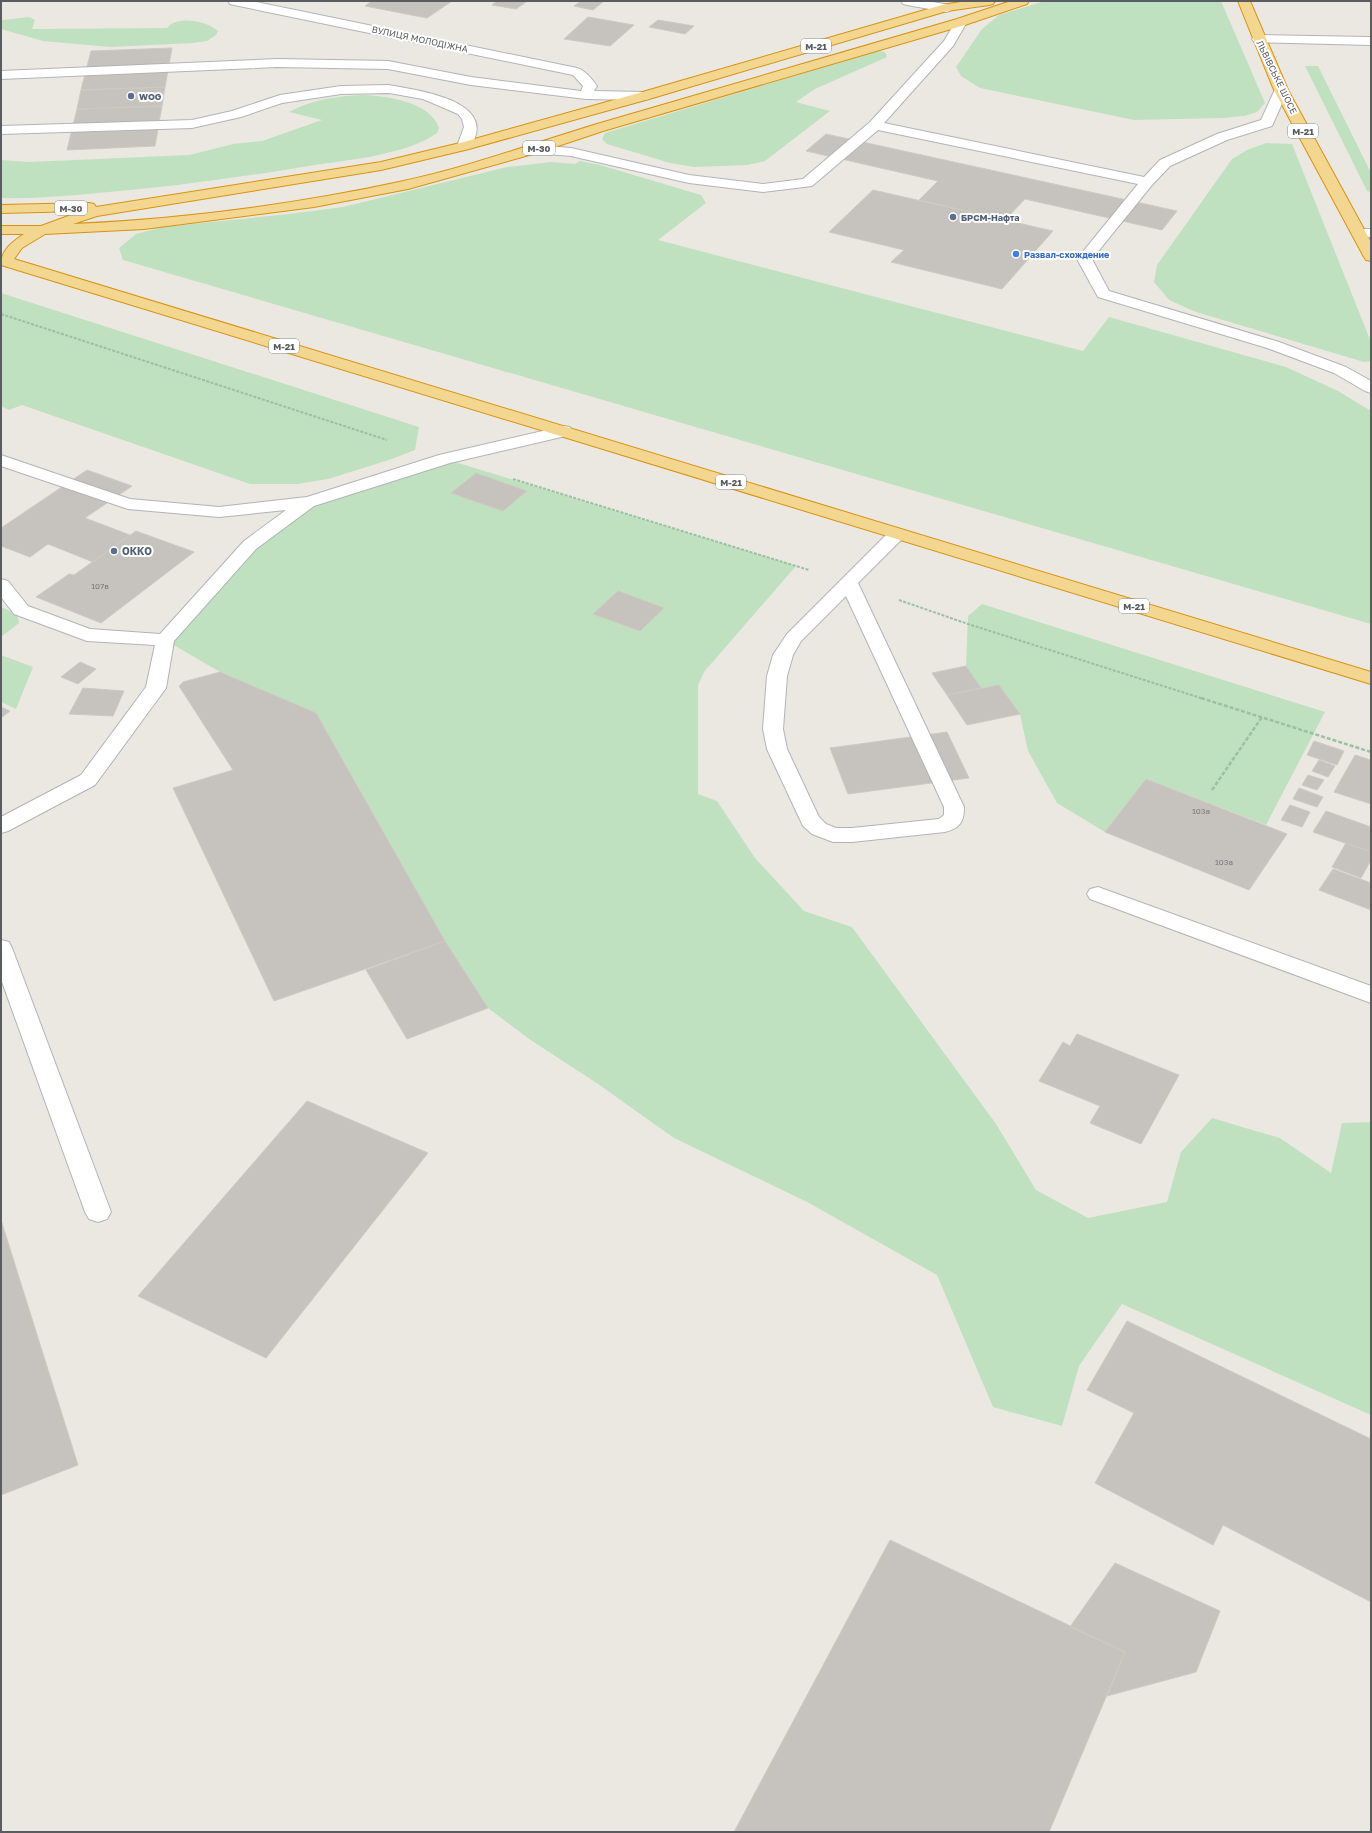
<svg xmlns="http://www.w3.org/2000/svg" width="1372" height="1833" viewBox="0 0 1372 1833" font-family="'Golos Text',sans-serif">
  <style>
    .green { fill: #c0e1bf }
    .building { fill: #c6c3be; stroke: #cfcac0 }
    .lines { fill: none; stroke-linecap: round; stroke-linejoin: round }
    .minor-casing { stroke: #b1b4b7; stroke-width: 2 }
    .highway-casing { stroke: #d89213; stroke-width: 2 }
    .path-far1 { stroke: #99c1a2; stroke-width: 2; stroke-dasharray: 3 1.5; stroke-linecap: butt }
    .path { stroke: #99c1a2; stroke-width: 2.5; stroke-dasharray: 4 2; stroke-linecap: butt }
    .minor { fill: #fff; fill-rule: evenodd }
    .highway { fill: #f3d690; fill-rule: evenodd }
    .service-dot { fill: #5c6f8a; stroke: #fff; stroke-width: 1.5 }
    .shop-dot { fill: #3f7fe0; stroke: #fff; stroke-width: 1.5 }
    .labels { text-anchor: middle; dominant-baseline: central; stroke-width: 4; stroke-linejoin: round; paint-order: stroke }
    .number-label { font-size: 8px; fill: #747678 }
    .far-street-label { font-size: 9px; fill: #595d60; stroke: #fff }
    .shield { fill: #fff; stroke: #8b8e90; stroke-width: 1 }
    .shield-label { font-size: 9px; font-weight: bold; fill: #595d60 }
    .far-service-label { font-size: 9px; font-weight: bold; fill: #4e5e75; stroke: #fff; text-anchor: start }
    .far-shop-label { font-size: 9px; font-weight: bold; fill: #366cbe; stroke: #fff; text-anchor: start }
    .service-label { font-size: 10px; font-weight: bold; fill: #4e5e75; stroke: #fff; text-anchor: start }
  </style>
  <rect width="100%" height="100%" fill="#ebe8e1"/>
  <path class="green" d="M 1045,1 L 1221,1 L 1265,103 L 1257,112 L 1244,116 L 1223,118 L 1134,120 L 980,88 L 961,76 L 956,67 L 982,29 L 999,15 Z
    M 29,17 L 35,20 L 32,29 L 167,28 C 177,15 207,21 218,31 L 216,35 L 207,41 L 193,43 L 110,47 L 43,41 L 1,29 L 1,21 L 3,20 Z
    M 878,51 L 885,52 L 887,57 L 815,89 L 796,102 L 830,111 L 765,161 L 748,165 L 694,167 L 670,163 L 607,144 L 602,139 L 605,133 Z
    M 1305,66 L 1318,66 L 1371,173 L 1371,192 L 1367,191 Z
    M 364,95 C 387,96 431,102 439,128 L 437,133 C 408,154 351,160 315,165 C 243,177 171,187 98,193 C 66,196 33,199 1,198 L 1,160 L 29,162 L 189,155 L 233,144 L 262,141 L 322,120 L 289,112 C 313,99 337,96 364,95 Z
    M 1266,143 L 1292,144 L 1371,342 L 1371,361 L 1364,362 L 1196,312 L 1169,300 L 1154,282 L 1157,265 L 1232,159 L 1247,150 Z
    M 580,161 L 600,165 L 701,195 L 706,203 L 658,240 L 1083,351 L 1109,317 L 1286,367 L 1338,391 L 1371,411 L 1371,624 L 123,260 L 119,248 L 136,234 L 163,227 L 289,214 L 343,207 L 507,167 L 551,162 L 575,164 Z
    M 1,293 L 419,427 L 415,450 L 392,459 L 328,479 L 297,484 L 250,484 L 22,405 L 9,410 L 1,406 Z
    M 445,459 L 796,566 L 704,672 L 698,685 L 698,794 L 717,801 L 755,858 L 804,911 L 852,927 L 996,1124 L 1036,1190 L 1088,1218 L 1167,1202 L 1181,1152 L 1212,1118 L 1280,1138 L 1331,1173 L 1342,1123 L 1371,1122 L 1371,1415 L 1122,1304 L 1079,1366 L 1062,1426 L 993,1407 L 937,1275 L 809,1203 L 674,1138 L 598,1084 L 529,1039 L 488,1008 L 445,941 L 316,713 L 220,672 L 165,640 L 250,545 L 309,502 Z
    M 982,604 L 1325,712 L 1266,825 L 1146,779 L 1105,832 L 1057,803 L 1028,751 L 1020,714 L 999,685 L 981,688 L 966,666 L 968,616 Z
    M 1,607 L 17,614 L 19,623 L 1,637 Z
    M 1,655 L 33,667 L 16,709 L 1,702 Z"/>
  <path class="building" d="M 372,1 L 452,1 L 427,18 L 365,6 Z
    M 497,1 L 521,1 L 526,2 L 516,9 L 492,5 Z
    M 581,1 L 604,1 L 593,10 L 574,6 Z
    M 588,17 L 634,25 L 610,46 L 564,39 Z
    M 658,20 L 694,26 L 685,34 L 649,27 Z
    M 172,48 L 165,87 L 81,90 L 91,51 Z
    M 165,87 L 162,106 L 77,109 L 81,90 Z
    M 162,106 L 155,146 L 67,150 L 77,109 Z
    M 826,134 L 1177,211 L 1162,230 L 1025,199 L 1005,220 L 919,200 L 938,181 L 806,151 Z
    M 873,190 L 1005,220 L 1053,231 L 1002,289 L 891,262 L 904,250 L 829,232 Z
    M 87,470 L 132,486 L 85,518 L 130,535 L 93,562 L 48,544 L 30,557 L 1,546 L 1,528 Z
    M 476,473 L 527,491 L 503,511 L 451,493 Z
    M 136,531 L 194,552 L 101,623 L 36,597 L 69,574 L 74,575 Z
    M 618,591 L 664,608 L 640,631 L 593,614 Z
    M 80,662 L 96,669 L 78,684 L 61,677 Z
    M 966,666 L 981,688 L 947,695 L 932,673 Z
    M 220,672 L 316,713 L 445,941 L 274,1001 L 173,788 L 233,770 L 179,686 L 183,682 Z
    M 999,685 L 1020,714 L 967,725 L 947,695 Z
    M 83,688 L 124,691 L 113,716 L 69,714 Z
    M 1,707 L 10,711 L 1,718 Z
    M 947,732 L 969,778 L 848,794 L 830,748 Z
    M 1314,741 L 1344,751 L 1337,765 L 1307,755 Z
    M 1355,755 L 1371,760 L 1371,804 L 1334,792 Z
    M 1319,760 L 1335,766 L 1328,777 L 1312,771 Z
    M 1308,775 L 1324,780 L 1317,790 L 1302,785 Z
    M 1146,779 L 1287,834 L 1249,890 L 1105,832 Z
    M 1299,788 L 1323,797 L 1317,807 L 1293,799 Z
    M 1290,805 L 1310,812 L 1302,827 L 1281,820 Z
    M 1326,811 L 1371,827 L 1371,852 L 1313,832 Z
    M 1346,843 L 1371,852 L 1371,860 L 1361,878 L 1332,867 Z
    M 1333,869 L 1371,883 L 1371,910 L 1319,890 Z
    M 445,941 L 488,1008 L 407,1039 L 366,970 Z
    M 1077,1034 L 1179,1075 L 1141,1144 L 1090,1123 L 1100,1106 L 1039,1081 L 1063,1042 L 1070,1046 Z
    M 307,1101 L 428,1153 L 266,1358 L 138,1296 Z
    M 1,1220 L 78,1465 L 1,1495 Z
    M 1127,1321 L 1371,1439 L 1371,1602 L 1223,1525 L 1213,1545 L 1095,1483 L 1134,1413 L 1087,1390 Z
    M 890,1540 L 1125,1652 L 1049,1832 L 734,1832 Z
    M 1115,1563 L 1220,1611 L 1196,1672 L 1107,1696 L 1125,1652 L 1070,1627 Z"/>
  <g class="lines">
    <defs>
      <path id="minor" d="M 228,1 L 252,1 L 577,68 C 585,70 592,79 597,86 L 594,91 L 644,92 L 649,93 L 651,96 L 649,99 L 644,100 L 586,99 L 471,85 L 388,69 L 277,67 L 1,79 L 1,71 L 277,59 L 388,61 L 471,77 L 581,91 L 583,86 L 573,75 L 234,5 L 230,4 Z
        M 901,1 L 927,1 L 950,5 L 952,8 L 950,11 L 946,12 L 907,5 L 903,4 Z
        M 961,18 L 965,19 L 967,22 L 953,46 L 884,123 L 1144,177 L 1160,160 L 1217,134 L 1261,120 L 1276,87 L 1286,87 L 1288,90 L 1272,126 L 1227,140 L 1170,166 L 1152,185 L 1092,259 L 1109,291 L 1279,342 L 1346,367 L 1371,381 L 1371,393 L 1365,391 L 1334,373 L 1267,348 L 1098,297 L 1077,259 L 1138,184 L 878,130 L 812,186 L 763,192 L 689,183 L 571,156 L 535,153 L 530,152 L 528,149 L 530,146 L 535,145 L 571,148 L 689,175 L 763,184 L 803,179 L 870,122 L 944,41 L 957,19 Z
        M 1258,35 L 1371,37 L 1371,45 L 1254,42 L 1252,39 L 1254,36 Z
        M 389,85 C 420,91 502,101 469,149 L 459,149 L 457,146 L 464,127 L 462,119 L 458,114 L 423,99 L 389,93 L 341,94 L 282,103 L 241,117 L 192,128 L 1,134 L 1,126 L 192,120 L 232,111 L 280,95 L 341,86 Z
        M 1359,229 L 1371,229 L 1371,237 L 1354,236 L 1352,233 L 1354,230 Z
        M 564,426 L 570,427 L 572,431 L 570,435 L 450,463 L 314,506 L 256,549 L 174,641 L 166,688 L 95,785 L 8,831 L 1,833 L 1,817 L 81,775 L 146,687 L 155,645 L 87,641 L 14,614 L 1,597 L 1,579 L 8,581 L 28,606 L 90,629 L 160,634 L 244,541 L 286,510 L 219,517 L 128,509 L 1,466 L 1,455 L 130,499 L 219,507 L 307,497 L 439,455 Z
        M 897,529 L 903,530 L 906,534 L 903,538 L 858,583 L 964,807 C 964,822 960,828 945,832 L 852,842 L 833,842 L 812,834 L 803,826 L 767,749 L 763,729 L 767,676 L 773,655 L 787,634 L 891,530 ZM 846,596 L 944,807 L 944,815 L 939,819 L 852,828 L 836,828 L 826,824 L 819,817 L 787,749 L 783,729 L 787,676 L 793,655 L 801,641 Z
        M 1098,887 L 1371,986 L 1371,1003 L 1090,899 L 1087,894 L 1090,889 Z
        M 1,940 L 9,942 L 12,948 L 111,1212 L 107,1219 L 98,1222 L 89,1219 L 85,1212 L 1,979 Z"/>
      <path id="highway" d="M 967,1 L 995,1 L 993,4 L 989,5 L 947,11 L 649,99 L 469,149 L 381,170 L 97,216 L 73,224 C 182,219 292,205 399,182 C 466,168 531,144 597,124 C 716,89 837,54 957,19 L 1011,1 L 1029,1 L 1027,4 L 965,25 L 603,131 L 540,152 L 408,189 L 314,207 L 144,229 L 45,234 L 22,248 L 14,259 L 1371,672 L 1371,684 L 1,265 C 1,250 12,242 24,234 L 1,234 L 1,226 L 41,226 L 82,211 L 1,213 L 1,205 L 89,203 L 94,204 L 96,207 L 381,162 L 460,143 L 639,93 L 942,5 Z
        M 1238,1 L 1250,1 L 1288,90 L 1371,242 L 1371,261 L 1366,260 L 1364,257 L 1274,90 Z"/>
    </defs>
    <use href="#minor" class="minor-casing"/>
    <use href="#highway" class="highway-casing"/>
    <path class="path-far1" d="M 1,314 L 387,440
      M 513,479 L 809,570
      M 899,600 L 968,624 L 1204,699"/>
    <path class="path" d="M 1201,698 L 1371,752
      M 1212,790 L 1262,717"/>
    <use href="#minor" class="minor"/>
    <use href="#highway" class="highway"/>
  </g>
  <g class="service-dot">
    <circle cx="131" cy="96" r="4"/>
    <circle cx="953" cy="217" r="4"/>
    <circle cx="114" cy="551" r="4"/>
  </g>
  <circle class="shop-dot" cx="1016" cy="254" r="4"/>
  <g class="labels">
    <g class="number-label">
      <text x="100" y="586">107в</text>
      <text x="1201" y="811">103а</text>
      <text x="1224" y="862">103а</text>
    </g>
    <g class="far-street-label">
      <text transform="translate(420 39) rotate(12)">ВУЛИЦЯ МОЛОДІЖНА</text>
      <text transform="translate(1277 77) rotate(64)">ЛЬВІВСЬКЕ ШОСЕ</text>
    </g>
    <g class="shield">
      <rect x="801" y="39" width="30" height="14" rx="3"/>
      <rect x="1288" y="124" width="30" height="14" rx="3"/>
      <rect x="523" y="141" width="32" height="14" rx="3"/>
      <rect x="55" y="201" width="32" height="14" rx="3"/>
      <rect x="269" y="339" width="30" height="14" rx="3"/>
      <rect x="716" y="475" width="30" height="14" rx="3"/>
      <rect x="1119" y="599" width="30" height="14" rx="3"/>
    </g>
    <g class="shield-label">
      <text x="816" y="46">М-21</text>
      <text x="1303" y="131">М-21</text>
      <text x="539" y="148">М-30</text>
      <text x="71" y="208">М-30</text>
      <text x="284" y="346">М-21</text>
      <text x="731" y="482">М-21</text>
      <text x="1134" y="606">М-21</text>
    </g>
    <g class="far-service-label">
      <text x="139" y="96">WOG</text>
      <text x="961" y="217">БРСМ-Нафта</text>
    </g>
    <g class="far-shop-label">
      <text x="1024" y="254">Развал-схождение</text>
    </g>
    <g class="service-label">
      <text x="122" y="551">ОККО</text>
    </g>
  </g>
  <rect width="1372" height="1833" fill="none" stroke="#595d60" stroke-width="4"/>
</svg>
